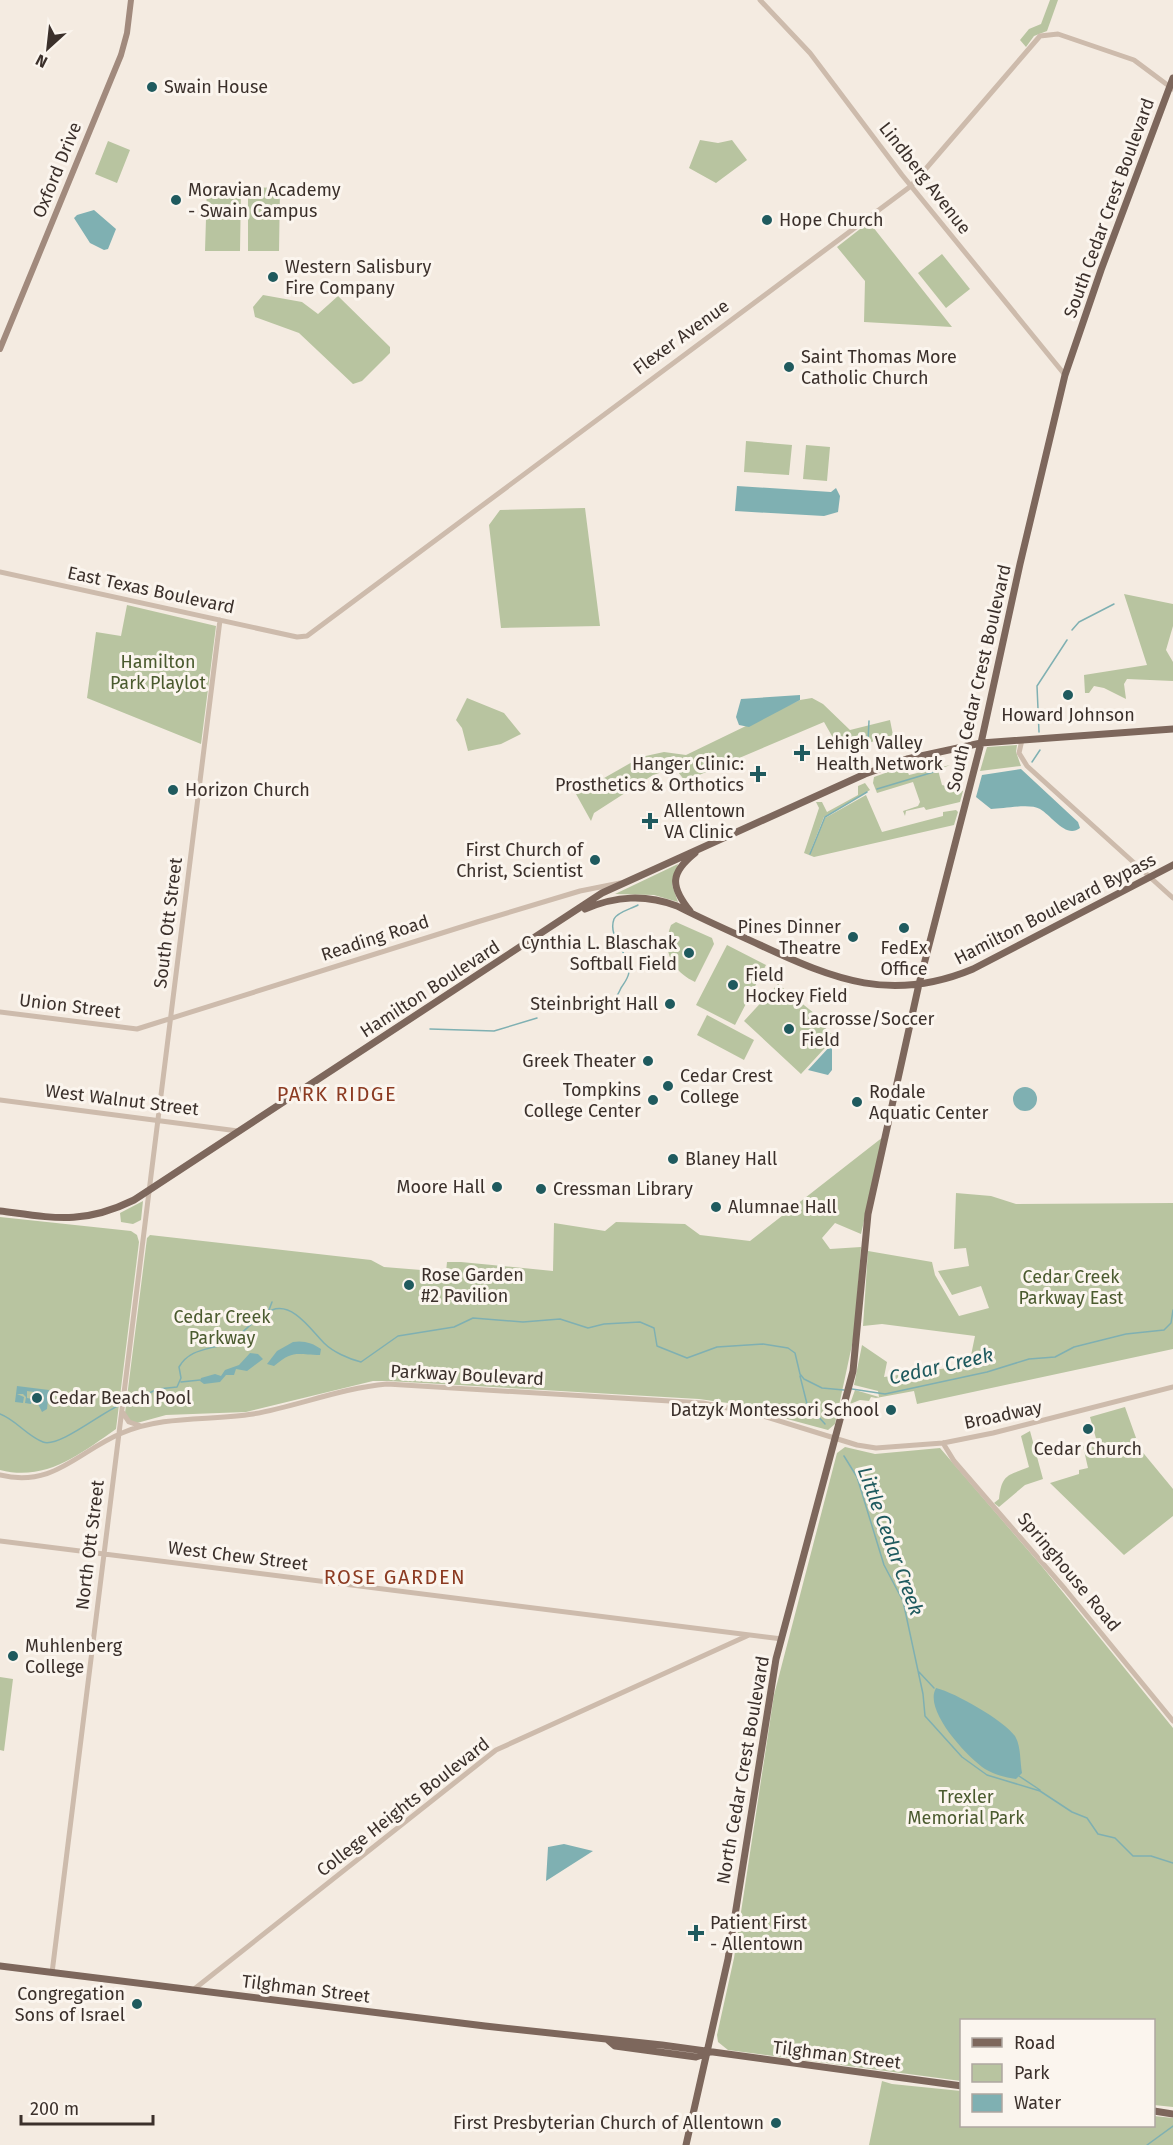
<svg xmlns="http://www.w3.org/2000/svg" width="1173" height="2145" viewBox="0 0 1173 2145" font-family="'Fira Sans',sans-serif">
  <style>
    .green { fill: #b8c4a0 }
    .water { fill: #7fb0b2 }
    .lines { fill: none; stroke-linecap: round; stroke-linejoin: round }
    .stream { stroke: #7fb0b2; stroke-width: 1.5 }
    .tertiary { stroke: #cdbbac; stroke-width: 5 }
    .secondary { stroke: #a18a7d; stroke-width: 6 }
    .primary { stroke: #7d675c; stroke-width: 7 }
    .poi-dot { fill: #1f5a5e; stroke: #fbf5ee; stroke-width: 2 }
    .labels { text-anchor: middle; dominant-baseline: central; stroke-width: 6; stroke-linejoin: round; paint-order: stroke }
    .poi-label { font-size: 18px; fill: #3b302b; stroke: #fbf5ee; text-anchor: start }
    .street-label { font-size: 18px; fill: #3b302b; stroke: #fbf5ee }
    .park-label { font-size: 18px; fill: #4a5a2e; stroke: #fbf5ee }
    .neighbourhood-label { font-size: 20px; letter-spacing: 1.5px; fill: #8c3b22; stroke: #fbf5ee }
    .water-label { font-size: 20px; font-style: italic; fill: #1f5a5e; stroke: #fbf5ee }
  </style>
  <rect width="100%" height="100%" fill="#f4ebe1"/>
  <path class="green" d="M 1050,0 L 1058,0 L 1047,31 L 1034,36 L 1026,47 L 1020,40 L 1029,29 L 1041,24 Z
    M 700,140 L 718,143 L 732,140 L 747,160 L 716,183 L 689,168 Z
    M 108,141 L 130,150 L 117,183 L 95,174 Z
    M 207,186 L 241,187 L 240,251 L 205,251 Z
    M 248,187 L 280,188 L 279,251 L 248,251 Z
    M 869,222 L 952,327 L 864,322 L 865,281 L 837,247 Z
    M 942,254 L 970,289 L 946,308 L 918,273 Z
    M 263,295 L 302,302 L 318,314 L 338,296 L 390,347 L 390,353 L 362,381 L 353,384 L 299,333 L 255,317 L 253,307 Z
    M 746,441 L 792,445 L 789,475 L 744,472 Z
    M 806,445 L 830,447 L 827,481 L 803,479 Z
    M 585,508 L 600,626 L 501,628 L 489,525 L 500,510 Z
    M 1124,594 L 1173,604 L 1173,626 L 1166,650 L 1173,662 L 1173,681 L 1127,679 L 1124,684 L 1126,699 L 1104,688 L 1094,686 L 1089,693 L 1085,693 L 1084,675 L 1147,665 Z
    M 127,605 L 216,626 L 201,744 L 87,698 L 96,632 L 121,636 Z
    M 467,698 L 504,713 L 521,734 L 501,744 L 468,751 L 462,728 L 456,720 Z
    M 812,698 L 823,704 L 850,730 L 890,720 L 893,735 L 841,752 L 824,722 L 685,781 L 675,768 L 653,775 L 594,813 L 591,821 L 576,794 L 641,757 L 664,752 L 686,755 L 800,700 Z
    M 1017,745 L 1016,752 L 1021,766 L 980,771 L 987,747 Z
    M 950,765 L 938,770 L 942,785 L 963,791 L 960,802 L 926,810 L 924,807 L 906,811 L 905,816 L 903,811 L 918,806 L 920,802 L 913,782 L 877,793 L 873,783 L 874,777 L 905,766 L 909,775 Z
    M 865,783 L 870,790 L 824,817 L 809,855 L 825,818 L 866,795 L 882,832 L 943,816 L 943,812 L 956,810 L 958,812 L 954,825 L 814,857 L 804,853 L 819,808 L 816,802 L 822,802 L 827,812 L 858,795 L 858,786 Z
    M 678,864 L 672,885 L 678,902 L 654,895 L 615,894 Z
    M 676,922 L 712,938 L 714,944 L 695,982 C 672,971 661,950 671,925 Z
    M 727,945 L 766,965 L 735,1025 L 696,1005 Z
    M 778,984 L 815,1014 L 813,1017 L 835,1037 L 801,1074 L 744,1021 Z
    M 707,1015 L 754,1040 L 744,1060 L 697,1035 Z
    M 883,1137 L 861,1234 L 835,1223 L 822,1238 L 830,1249 L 861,1247 L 855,1331 L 835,1424 L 828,1430 L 728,1403 L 699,1399 L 388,1381 L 373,1381 L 246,1412 L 166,1415 L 137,1423 L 129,1421 L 125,1413 L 147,1238 L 150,1235 L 371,1260 L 384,1267 L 446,1272 L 447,1262 L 461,1262 L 553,1271 L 554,1223 L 605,1231 L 616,1222 L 685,1224 L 700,1235 L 750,1241 Z
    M 956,1193 L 991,1196 L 1016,1204 L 1173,1203 L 1173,1349 L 917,1404 L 914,1391 L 876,1398 L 871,1397 L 869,1401 L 860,1400 L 850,1404 L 855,1390 L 879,1397 L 878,1391 L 854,1385 L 862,1345 L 887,1362 L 884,1377 L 969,1365 L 975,1336 L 882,1324 L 863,1326 L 868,1251 L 932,1262 L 935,1275 L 959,1316 L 989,1308 L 981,1286 L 952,1295 L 938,1271 L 969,1266 L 966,1248 L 954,1249 Z
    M 143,1201 L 141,1220 L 133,1224 L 121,1222 L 120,1213 Z
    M 0,1217 L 131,1231 L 137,1235 L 139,1242 L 116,1429 C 80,1454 46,1482 0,1470 Z
    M 1125,1407 L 1140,1449 L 1173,1489 L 1173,1516 L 1124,1555 L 1050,1483 L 1079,1474 L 1079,1470 L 1088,1468 L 1083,1446 L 1097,1442 L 1090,1417 Z
    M 1030,1431 L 1043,1479 L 1025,1485 L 999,1507 L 994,1503 L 999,1499 C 1002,1474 1007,1476 1029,1467 L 1021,1436 Z
    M 845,1447 L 875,1454 L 940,1448 L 1040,1564 L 1173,1728 L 1173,2107 L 1154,2105 L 1154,2020 L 962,2020 L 961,2081 L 728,2050 L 718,2042 L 717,2035 L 734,1958 L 774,1695 L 837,1453 Z
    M 0,1677 L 13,1679 L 4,1751 L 0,1750 Z
    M 882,2081 L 892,2084 L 961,2091 L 962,2126 L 1154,2126 L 1154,2116 L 1173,2118 L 1173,2145 L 869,2145 Z"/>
  <path class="water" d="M 94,210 L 116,229 L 108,249 L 104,250 L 90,243 L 74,218 L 77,215 Z
    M 737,486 L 831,492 L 836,488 L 840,496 L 838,512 L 824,516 L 735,511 Z
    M 800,695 L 800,700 L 749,727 L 739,725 L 736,717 L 741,699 Z
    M 1021,769 L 1078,822 L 1080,828 C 1066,839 1052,816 1040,809 C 1029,803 1004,809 991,809 L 976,797 L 982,775 Z
    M 832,1044 L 832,1070 L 828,1075 L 808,1070 Z
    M1013 1099a12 12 0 1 1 24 0a12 12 0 1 1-24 0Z
    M 293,1342 C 303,1340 313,1343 321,1349 L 320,1355 C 297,1355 294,1349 274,1366 L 267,1364 L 277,1351 Z
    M 250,1353 L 258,1354 L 263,1359 L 247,1371 L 236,1369 L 234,1375 L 226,1375 L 220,1382 L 204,1384 L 200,1381 L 201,1378 L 215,1374 L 221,1376 L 225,1370 L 239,1365 Z
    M 17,1386 L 49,1390 L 47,1409 L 42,1412 L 38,1404 L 33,1404 L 34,1392 L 27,1391 L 27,1398 L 32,1399 L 31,1404 L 25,1403 L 26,1397 L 23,1394 L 17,1394 L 24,1397 L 23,1403 L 15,1402 Z
    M 936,1688 C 956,1693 1003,1720 1015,1736 C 1021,1746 1020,1762 1022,1773 L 1016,1779 C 1004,1777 995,1775 985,1769 C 967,1757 923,1710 936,1688 Z
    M 564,1844 L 593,1851 L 546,1881 L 548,1847 Z"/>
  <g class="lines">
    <path class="stream" d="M 1072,630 L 1079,622 L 1114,604
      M 1039,732 L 1037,686 L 1067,640
      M 868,741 L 869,721
      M 1032,762 L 1040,750
      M 877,789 L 937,771
      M 810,854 L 825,817 L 867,792
      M 605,1003 C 615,1000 617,997 621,988 C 624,983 628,979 629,972 C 630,953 607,938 614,919 C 617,912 631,909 638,905
      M 430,1029 L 494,1031 L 537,1018
      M 269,1310 L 272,1302
      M 800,1376 L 807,1404 L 825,1424
      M 181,1382 L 200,1380
      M 852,1389 L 885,1394 L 987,1372 L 1029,1359 L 1055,1357 L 1074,1347 L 1126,1334 L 1164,1330 L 1171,1323 L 1173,1310
      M 125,1404 L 158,1389 L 177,1387 L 181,1378 L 179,1367 C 190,1348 210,1350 227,1343 C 244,1335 255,1316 272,1310 C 293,1302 311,1330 324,1343 C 333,1352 349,1359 361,1362 L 398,1336 L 454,1327 L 473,1318 L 523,1322 L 560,1319 L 588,1328 L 604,1324 L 640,1322 L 654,1328 L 657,1346 L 687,1358 L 717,1347 L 763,1344 L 788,1348 L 795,1353 L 800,1374 L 804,1379 L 822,1388 L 844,1390
      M 0,1414 C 16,1420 27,1436 43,1442 C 59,1448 102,1412 120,1405
      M 844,1456 L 857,1477 L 884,1565 L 903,1601 L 923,1694 L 925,1716 L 962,1757 L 987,1775 L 1040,1791 L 1072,1812 L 1087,1818 L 1098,1834 L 1115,1838 L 1133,1856 L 1151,1856 L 1173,1863
      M 919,1672 L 934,1688
      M 1019,1776 L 1040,1790
      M 1147,2145 L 1173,2126"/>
    <path class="tertiary" d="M 760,0 L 810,53 L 902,175 L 1065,375
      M 0,572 L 297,637 L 307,636 L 911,186 L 1040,36 L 1058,34 L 1134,60 L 1173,89
      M 1022,740 L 1019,753 L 1027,766 L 1173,898
      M 0,1012 L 137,1029 L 477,922 L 580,891 L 620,883
      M 0,1100 L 238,1131
      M 123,1413 L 129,1422 L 141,1426
      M 943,1443 L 954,1461 L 1065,1589 L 1173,1721
      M 0,1475 C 54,1488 78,1451 122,1433 C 164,1415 209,1421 253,1414 C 298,1406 341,1388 387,1384 L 703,1403 L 757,1414 L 857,1445 L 876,1448 L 943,1443 L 993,1433 L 1173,1387
      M 0,1541 L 782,1639
      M 52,1973 L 220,620
      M 193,1990 L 496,1750 L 749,1635"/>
    <path class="secondary" d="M 0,349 L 121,55 L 127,33 L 131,0"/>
    <path class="primary" d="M 585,909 C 616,896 645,894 677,906 C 704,920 732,932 760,945 C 835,980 892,1003 973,969 L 1173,865
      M 690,911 C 670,886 670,873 695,853
      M 0,1211 C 54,1218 83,1225 134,1200 L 602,893 L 865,774 L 907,759 L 981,743 L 1173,729
      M 0,1966 L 485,2026 L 662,2045 L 962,2086
      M 608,2040 L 615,2046 L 696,2057 L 708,2053
      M 1154,2111 L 1173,2114
      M 686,2145 L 728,1959 L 776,1659 L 853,1371 L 868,1214 L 919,984 L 981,743 L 1020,564 L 1065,375 L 1101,270 L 1173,78"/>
  </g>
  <g class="poi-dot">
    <circle cx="152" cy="87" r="6"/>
    <circle cx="176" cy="200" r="6"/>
    <circle cx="767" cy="220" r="6"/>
    <circle cx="273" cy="277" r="6"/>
    <circle cx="789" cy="367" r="6"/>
    <circle cx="1068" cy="695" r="6"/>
    <path d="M799 744h6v6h6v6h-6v6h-6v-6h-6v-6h6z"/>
    <path d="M755 765h6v6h6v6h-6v6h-6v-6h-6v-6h6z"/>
    <circle cx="173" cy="790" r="6"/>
    <path d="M647 812h6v6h6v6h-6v6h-6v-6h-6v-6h6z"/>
    <circle cx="595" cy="860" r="6"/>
    <circle cx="904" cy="928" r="6"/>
    <circle cx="853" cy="937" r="6"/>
    <circle cx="689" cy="953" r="6"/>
    <circle cx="733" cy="985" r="6"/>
    <circle cx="670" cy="1004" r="6"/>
    <circle cx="789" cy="1029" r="6"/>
    <circle cx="648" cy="1061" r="6"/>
    <circle cx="668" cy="1086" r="6"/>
    <circle cx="653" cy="1100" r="6"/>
    <circle cx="857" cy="1102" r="6"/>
    <circle cx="673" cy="1159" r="6"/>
    <circle cx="497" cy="1187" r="6"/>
    <circle cx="541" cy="1189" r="6"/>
    <circle cx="716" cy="1207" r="6"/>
    <circle cx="409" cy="1285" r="6"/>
    <circle cx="37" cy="1398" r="6"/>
    <circle cx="891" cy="1410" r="6"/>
    <circle cx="1088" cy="1429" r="6"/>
    <circle cx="13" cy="1656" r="6"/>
    <path d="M693 1924h6v6h6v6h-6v6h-6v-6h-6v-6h6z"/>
    <circle cx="137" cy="2004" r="6"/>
    <circle cx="776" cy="2123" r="6"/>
  </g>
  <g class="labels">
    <g class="poi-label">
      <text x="164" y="87">Swain House</text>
      <text x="188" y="190">Moravian Academy<tspan x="188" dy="21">- Swain Campus</tspan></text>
      <text x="779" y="220">Hope Church</text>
      <text x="285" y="267">Western Salisbury<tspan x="285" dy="21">Fire Company</tspan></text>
      <text x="801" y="357">Saint Thomas More<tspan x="801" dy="21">Catholic Church</tspan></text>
      <text x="1068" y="715" text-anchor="middle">Howard Johnson</text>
      <text x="816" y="743">Lehigh Valley<tspan x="816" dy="21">Health Network</tspan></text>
      <text x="744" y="764" text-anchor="end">Hanger Clinic:<tspan x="744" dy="21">Prosthetics &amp; Orthotics</tspan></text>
      <text x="185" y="790">Horizon Church</text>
      <text x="664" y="811">Allentown<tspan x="664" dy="21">VA Clinic</tspan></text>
      <text x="583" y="850" text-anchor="end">First Church of<tspan x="583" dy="21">Christ, Scientist</tspan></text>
      <text x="841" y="927" text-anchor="end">Pines Dinner<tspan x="841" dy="21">Theatre</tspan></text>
      <text x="677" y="943" text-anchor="end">Cynthia L. Blaschak<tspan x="677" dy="21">Softball Field</tspan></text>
      <text x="904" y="948" text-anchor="middle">FedEx<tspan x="904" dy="21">Office</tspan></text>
      <text x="745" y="975">Field<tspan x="745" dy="21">Hockey Field</tspan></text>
      <text x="658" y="1004" text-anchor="end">Steinbright Hall</text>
      <text x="801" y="1019">Lacrosse/Soccer<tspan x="801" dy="21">Field</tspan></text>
      <text x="636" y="1061" text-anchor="end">Greek Theater</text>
      <text x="680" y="1076">Cedar Crest<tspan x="680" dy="21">College</tspan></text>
      <text x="641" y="1090" text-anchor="end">Tompkins<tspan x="641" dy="21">College Center</tspan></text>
      <text x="869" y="1092">Rodale<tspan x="869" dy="21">Aquatic Center</tspan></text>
      <text x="685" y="1159">Blaney Hall</text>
      <text x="485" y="1187" text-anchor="end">Moore Hall</text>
      <text x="553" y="1189">Cressman Library</text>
      <text x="728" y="1207">Alumnae Hall</text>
      <text x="421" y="1275">Rose Garden<tspan x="421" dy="21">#2 Pavilion</tspan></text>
      <text x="49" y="1398">Cedar Beach Pool</text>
      <text x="879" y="1410" text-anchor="end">Datzyk Montessori School</text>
      <text x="1088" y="1449" text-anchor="middle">Cedar Church</text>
      <text x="25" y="1646">Muhlenberg<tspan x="25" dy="21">College</tspan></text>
      <text x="710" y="1923">Patient First<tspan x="710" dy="21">- Allentown</tspan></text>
      <text x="125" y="1994" text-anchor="end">Congregation<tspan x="125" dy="21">Sons of Israel</tspan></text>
      <text x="764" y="2123" text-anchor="end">First Presbyterian Church of Allentown</text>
    </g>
    <g class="street-label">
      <text transform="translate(57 170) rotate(-68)">Oxford Drive</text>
      <text transform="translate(925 178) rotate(52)">Lindberg Avenue</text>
      <text transform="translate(1109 208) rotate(-70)">South Cedar Crest Boulevard</text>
      <text transform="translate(681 337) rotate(-36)">Flexer Avenue</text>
      <text transform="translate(151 590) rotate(12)">East Texas Boulevard</text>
      <text transform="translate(979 678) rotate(-77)">South Cedar Crest Boulevard</text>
      <text transform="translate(1055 909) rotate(-27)">Hamilton Boulevard Bypass</text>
      <text transform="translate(168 923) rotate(-83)">South Ott Street</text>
      <text transform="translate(375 938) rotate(-18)">Reading Road</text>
      <text transform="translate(430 989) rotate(-33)">Hamilton Boulevard</text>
      <text transform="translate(70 1006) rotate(7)">Union Street</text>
      <text transform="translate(122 1100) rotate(7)">West Walnut Street</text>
      <text transform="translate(467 1375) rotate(3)">Parkway Boulevard</text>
      <text transform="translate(1003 1415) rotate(-12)">Broadway</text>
      <text transform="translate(90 1545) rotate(-83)">North Ott Street</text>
      <text transform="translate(238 1556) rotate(7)">West Chew Street</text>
      <text transform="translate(1069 1572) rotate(50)">Springhouse Road</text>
      <text transform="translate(743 1770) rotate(-80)">North Cedar Crest Boulevard</text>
      <text transform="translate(403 1807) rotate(-38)">College Heights Boulevard</text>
      <text transform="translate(306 1989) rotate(7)">Tilghman Street</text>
      <text transform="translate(837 2055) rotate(7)">Tilghman Street</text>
    </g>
    <g class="park-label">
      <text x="158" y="662">Hamilton<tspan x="158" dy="21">Park Playlot</tspan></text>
      <text x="1071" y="1277">Cedar Creek<tspan x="1071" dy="21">Parkway East</tspan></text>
      <text x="222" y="1317">Cedar Creek<tspan x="222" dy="21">Parkway</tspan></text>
      <text x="966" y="1797">Trexler<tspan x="966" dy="21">Memorial Park</tspan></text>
    </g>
    <g class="neighbourhood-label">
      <text x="337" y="1094">PARK RIDGE</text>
      <text x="395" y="1577">ROSE GARDEN</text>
    </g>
    <g class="water-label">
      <text transform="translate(941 1366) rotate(-13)">Cedar Creek</text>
      <text transform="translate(891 1541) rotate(70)">Little Cedar Creek</text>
    </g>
  </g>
  <rect x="960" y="2019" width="195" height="108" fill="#fbf5ee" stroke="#aea6a0" stroke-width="1.5"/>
  <rect x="972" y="2038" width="30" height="9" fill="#7d675c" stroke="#aea6a0" stroke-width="1.5"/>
  <text x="1014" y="2049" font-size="18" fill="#3b302b">Road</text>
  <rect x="972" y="2064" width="30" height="18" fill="#b8c4a0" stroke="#aea6a0" stroke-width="1.5"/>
  <text x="1014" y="2079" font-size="18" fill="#3b302b">Park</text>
  <rect x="972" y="2094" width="30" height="18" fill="#7fb0b2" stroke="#aea6a0" stroke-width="1.5"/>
  <text x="1014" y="2109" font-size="18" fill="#3b302b">Water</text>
  <g transform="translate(48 48) rotate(207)" stroke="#fbf5ee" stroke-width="4.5" paint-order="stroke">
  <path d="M0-4.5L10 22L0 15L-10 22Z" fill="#3b302b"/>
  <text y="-9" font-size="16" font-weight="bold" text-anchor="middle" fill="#3b302b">N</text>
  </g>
  <path d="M21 2115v9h132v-9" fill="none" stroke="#3b302b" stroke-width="3"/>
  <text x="30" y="2115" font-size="18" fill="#3b302b" stroke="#fbf5ee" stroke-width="4.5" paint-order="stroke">200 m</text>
</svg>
